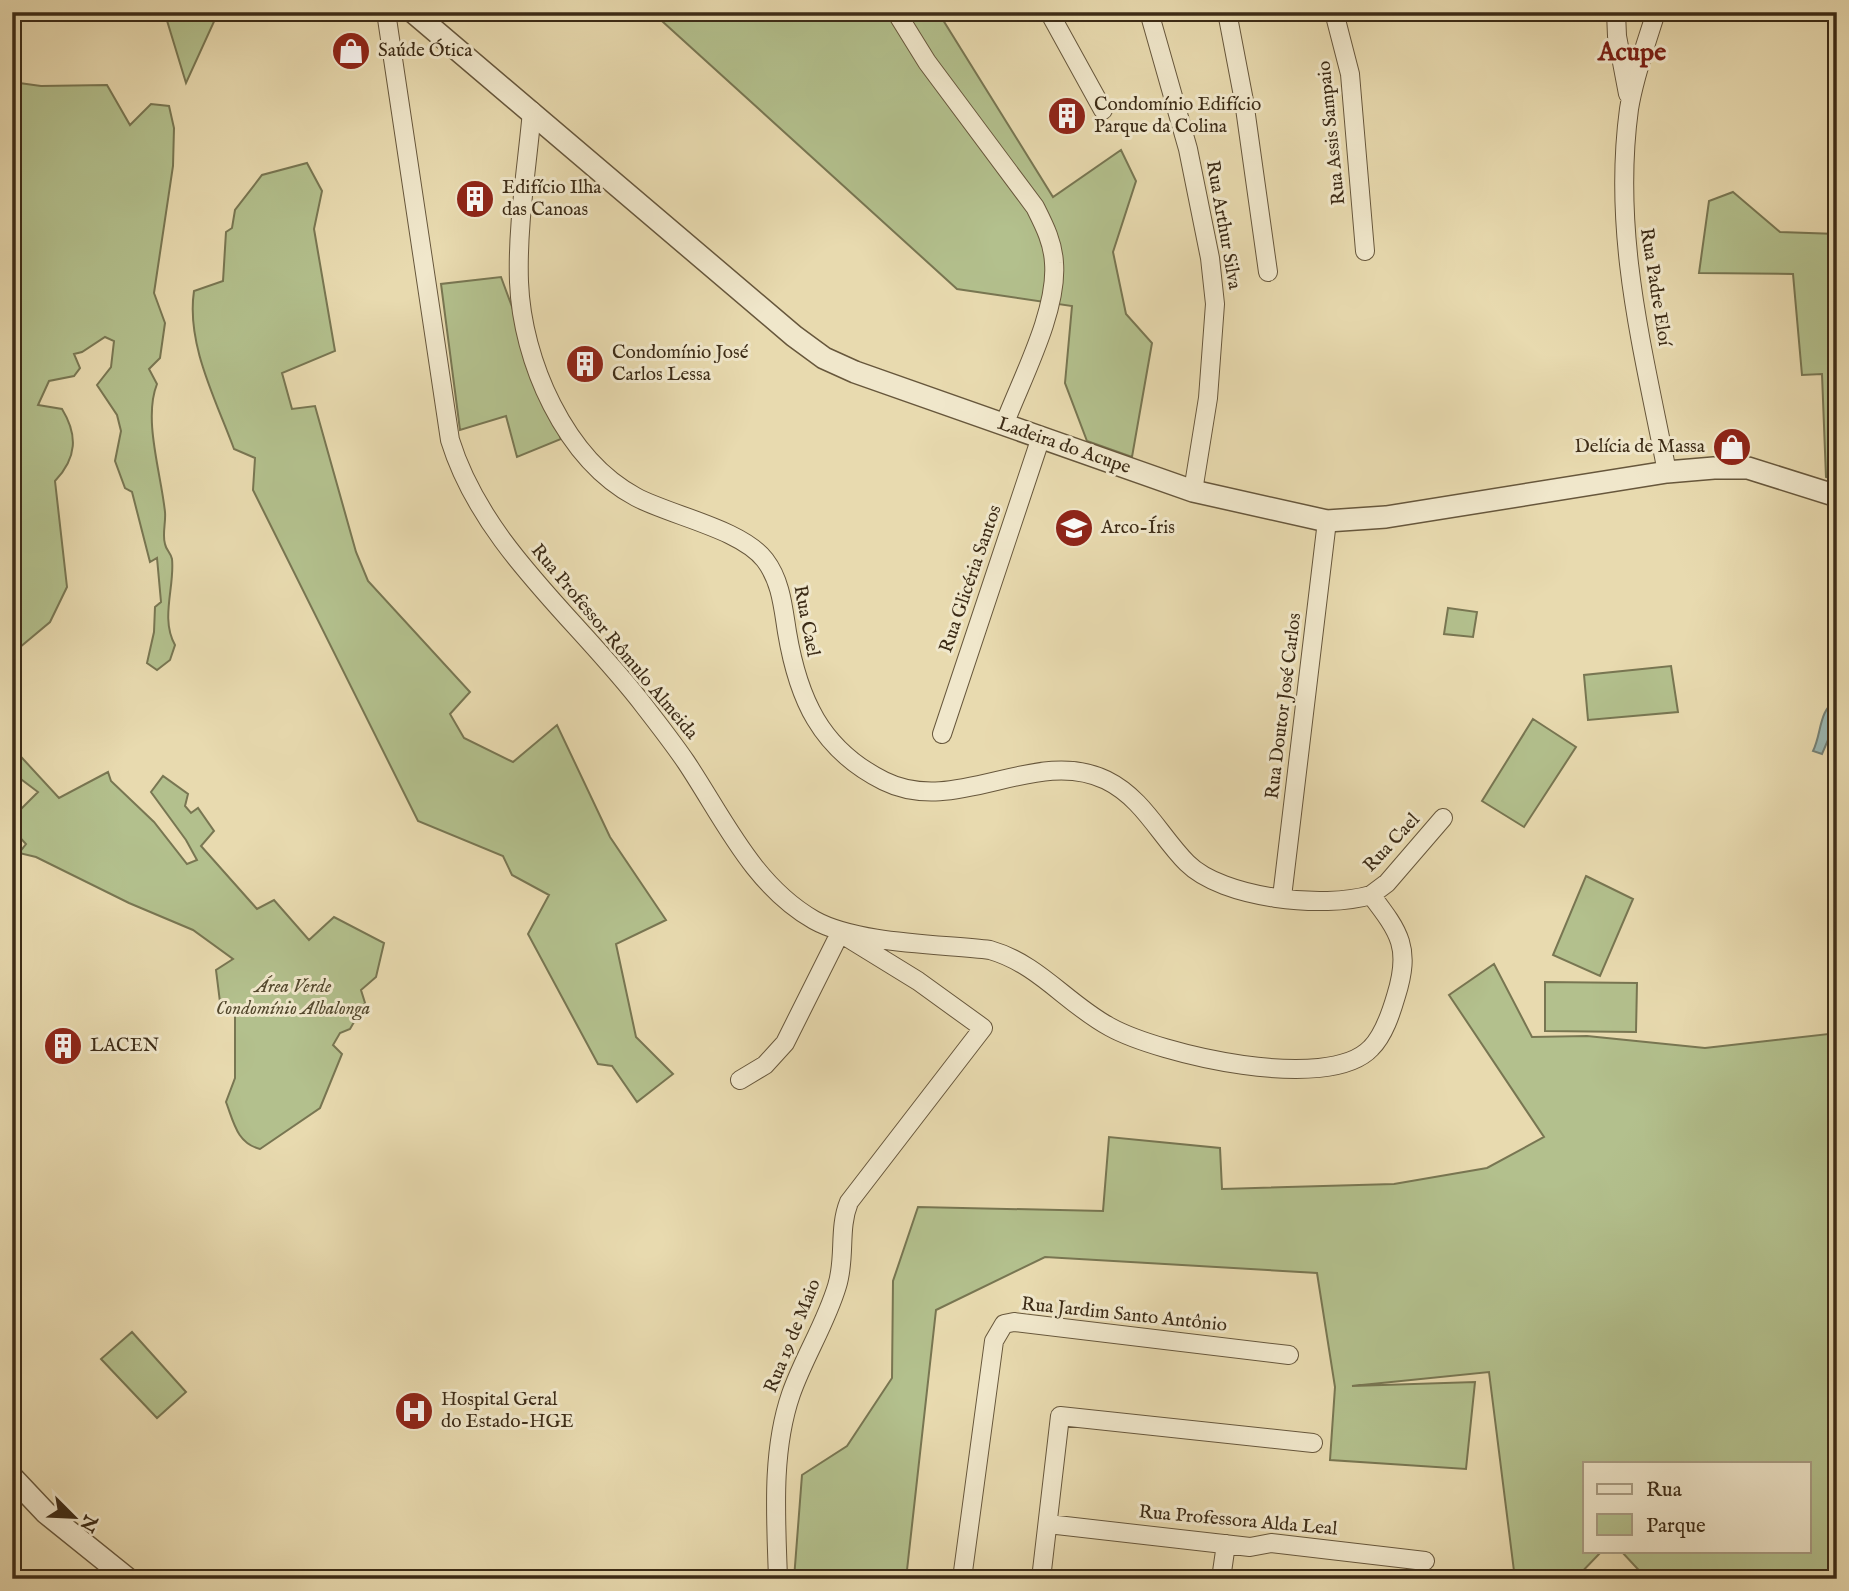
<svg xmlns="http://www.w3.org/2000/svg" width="1849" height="1591" viewBox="0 0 1849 1591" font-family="'IM FELL English',serif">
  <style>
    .green { fill: #b3c08d; stroke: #787652; stroke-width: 2 }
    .water { fill: #9ab8b4; stroke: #748075; stroke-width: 2 }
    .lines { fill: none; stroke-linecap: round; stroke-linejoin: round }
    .minor-casing { stroke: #67573c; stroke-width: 20 }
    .tertiary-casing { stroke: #67573c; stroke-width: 24 }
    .minor { stroke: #f0e7cb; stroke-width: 18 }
    .tertiary { stroke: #f0e7cb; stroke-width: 21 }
    .labels { text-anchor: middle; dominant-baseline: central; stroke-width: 6; stroke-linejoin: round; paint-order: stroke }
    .poi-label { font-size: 19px; fill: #3c2b16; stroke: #f0e7cb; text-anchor: start }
    .street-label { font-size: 19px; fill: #3c2b16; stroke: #f0e7cb }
    .park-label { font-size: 19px; font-style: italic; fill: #54492e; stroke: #f0e7cb }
    .district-label { font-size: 26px; font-weight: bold; fill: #7a1f14; stroke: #f0e7cb }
  </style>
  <rect width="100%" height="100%" fill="#e8daaf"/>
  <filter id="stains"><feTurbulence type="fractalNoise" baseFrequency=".00286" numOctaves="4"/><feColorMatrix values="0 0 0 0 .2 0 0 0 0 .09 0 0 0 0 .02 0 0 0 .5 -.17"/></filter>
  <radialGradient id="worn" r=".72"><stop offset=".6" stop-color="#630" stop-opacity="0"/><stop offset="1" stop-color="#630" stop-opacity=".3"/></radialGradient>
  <path class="green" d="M 652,12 L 938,12 L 1053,197 L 1121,150 L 1136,181 L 1113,252 L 1126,314 L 1152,343 L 1132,457 L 1087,441 L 1065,383 L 1072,306 L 957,289 Z
    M 165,14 L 217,15 L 186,83 Z
    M 12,82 L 41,86 L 107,85 L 130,125 L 151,104 L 169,106 L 174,128 L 173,166 L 154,293 L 165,323 L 160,358 L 149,369 L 157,384 C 143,419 161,473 165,512 C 166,522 162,535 165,544 C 166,550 171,553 172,559 C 175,586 160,619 175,645 L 170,660 L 157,670 L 147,663 L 154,632 L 155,607 L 161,602 L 157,558 L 150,562 L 132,492 L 125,488 L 115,461 L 121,431 L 117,415 L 97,385 L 111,367 L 114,341 L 105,337 L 82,352 L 74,354 L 80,368 L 74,376 L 49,381 L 38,405 L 62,409 C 78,435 77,458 55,481 L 67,587 L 50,622 L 19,648 L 12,710 Z
    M 307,163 L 322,191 L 314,229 L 335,351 L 282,373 L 292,409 L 315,406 L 356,552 L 368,581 L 470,692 L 450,714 L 464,738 L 513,762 L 557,725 L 610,837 L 666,920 L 616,944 L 636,1037 L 673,1074 L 637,1102 L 612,1066 L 598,1064 L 528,934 L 549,895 L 512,875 L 503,856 L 418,821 L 253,490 L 255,458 L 234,449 C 216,400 186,344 194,291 L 223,281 L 226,232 L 232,228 L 235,210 L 262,175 Z
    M 1733,192 L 1780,232 L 1837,234 L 1837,480 L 1826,477 L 1822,374 L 1802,375 L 1793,274 L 1699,273 L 1709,201 Z
    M 501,277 L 561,439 L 517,457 L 506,416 L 460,430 L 441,284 Z
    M 1448,608 L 1477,612 L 1473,637 L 1444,634 Z
    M 1671,666 L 1678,712 L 1588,720 L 1584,675 Z
    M 1533,719 L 1576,747 L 1524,827 L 1482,801 Z
    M 12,747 L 59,798 L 108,772 L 111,781 L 154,822 L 187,864 L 197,860 L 186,840 L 151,792 L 163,776 L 188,794 L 185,806 L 191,813 L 198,808 L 214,831 L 201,846 L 257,909 L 274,900 L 309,940 L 334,917 L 384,943 L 376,977 L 361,990 L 365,1003 L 350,1029 L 340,1033 L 333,1045 L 342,1054 L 320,1108 L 260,1149 C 237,1143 234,1123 226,1102 L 235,1078 L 235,1012 L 220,1002 L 216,970 L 233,959 L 193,930 L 129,903 L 36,857 L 19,853 L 26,844 L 14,831 L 20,810 L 38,792 L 18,777 L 12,780 Z
    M 1586,876 L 1633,899 L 1600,976 L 1553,955 Z
    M 1494,964 L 1532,1037 L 1587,1036 L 1705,1048 L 1837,1033 L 1837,1579 L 1647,1579 L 1621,1551 L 1809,1551 L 1809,1463 L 1585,1463 L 1585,1551 L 1602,1551 L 1575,1579 L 1515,1579 L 1489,1372 L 1352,1386 L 1475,1382 L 1466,1469 L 1330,1460 L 1335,1387 L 1317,1273 L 1045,1257 L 936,1310 L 906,1579 L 794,1579 L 802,1475 L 847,1446 L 892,1378 L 893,1281 L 918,1207 L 1103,1211 L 1109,1137 L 1220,1148 L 1222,1189 L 1394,1184 L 1487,1168 L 1544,1137 L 1449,995 Z
    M 1545,982 L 1637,983 L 1636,1032 L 1545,1031 Z
    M 132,1332 L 186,1392 L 157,1418 L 101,1359 Z"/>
  <path class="water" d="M 1837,699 L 1837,719 L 1822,754 L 1813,751 C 1822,733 1818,711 1837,699 Z"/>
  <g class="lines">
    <defs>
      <path id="minor" d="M 386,12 L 450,440 C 483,547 579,620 645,707 C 659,725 673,743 686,762 C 724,819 753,885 814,920 C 857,944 939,944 990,950 C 1039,964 1067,1004 1110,1027 C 1159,1054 1328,1094 1371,1048 C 1384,1035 1391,1013 1396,996 C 1411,948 1400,933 1371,895 C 1324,909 1223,899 1187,863 C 1160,836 1143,798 1106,780 C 1035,746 956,817 884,781 C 820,749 798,698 787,632 C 783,607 781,581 765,560 C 741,529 672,516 636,497 C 565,459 522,361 519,282 C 517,226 527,167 532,111
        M 896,12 L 927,62 L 1035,207 C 1044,225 1053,242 1054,263 C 1058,311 1021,380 1004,425
        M 1049,12 L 1103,110
        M 1149,12 L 1188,149 L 1210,258 L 1215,304 L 1208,398 L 1193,491
        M 1227,12 L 1244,101 L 1268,272
        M 1334,12 L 1350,74 L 1365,251
        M 1616,12 L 1617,36 L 1628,94
        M 1656,12 C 1646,44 1634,77 1629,109 C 1612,235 1643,349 1667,472
        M 942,734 L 1041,437
        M 1371,895 L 1387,883 L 1443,818
        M 1282,897 L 1327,521
        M 740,1080 L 765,1065 L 785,1043 L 840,933 L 918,981 L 983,1028 L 849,1202 C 838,1229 846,1258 837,1286 C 826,1323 804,1357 791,1394 C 771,1452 776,1518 778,1579
        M 1048,1524 L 1250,1547 L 1271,1543 L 1425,1561
        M 962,1579 L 994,1341 L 1004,1324 L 1014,1322 L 1289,1355
        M 1041,1579 L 1060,1416 L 1313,1443
        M 1221,1579 L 1226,1544"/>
      <path id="tertiary" d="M 413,12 L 794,336 L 824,358 L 855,372 L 1193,491 L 1327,521 L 1386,517 L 1667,472 L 1714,468 L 1748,468 L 1837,496
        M 12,1477 L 46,1513 L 128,1579"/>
    </defs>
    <use href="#minor" class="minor-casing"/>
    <use href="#tertiary" class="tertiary-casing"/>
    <use href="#minor" class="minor"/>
    <use href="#tertiary" class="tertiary"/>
  </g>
  <defs>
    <symbol id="shop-disc" viewBox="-11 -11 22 22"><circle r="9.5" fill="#8f2418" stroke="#f0e7cb"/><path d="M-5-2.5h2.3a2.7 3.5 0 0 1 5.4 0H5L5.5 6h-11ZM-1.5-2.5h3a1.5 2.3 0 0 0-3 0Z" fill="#fff"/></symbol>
    <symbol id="building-disc" viewBox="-11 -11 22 22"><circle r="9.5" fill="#8f2418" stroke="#f0e7cb"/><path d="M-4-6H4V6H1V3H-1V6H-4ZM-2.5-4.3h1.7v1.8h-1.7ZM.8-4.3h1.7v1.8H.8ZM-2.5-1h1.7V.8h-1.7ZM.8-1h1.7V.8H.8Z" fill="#fff"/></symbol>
    <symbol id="school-disc" viewBox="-11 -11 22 22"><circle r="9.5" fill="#8f2418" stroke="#f0e7cb"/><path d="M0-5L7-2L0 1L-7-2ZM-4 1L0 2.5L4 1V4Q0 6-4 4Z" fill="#fff"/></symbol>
    <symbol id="hospital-disc" viewBox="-11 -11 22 22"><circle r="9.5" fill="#8f2418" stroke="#f0e7cb"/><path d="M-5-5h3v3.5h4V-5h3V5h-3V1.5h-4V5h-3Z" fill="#fff"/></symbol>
  </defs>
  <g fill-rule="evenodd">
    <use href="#shop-disc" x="329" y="29" width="44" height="44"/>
    <use href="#building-disc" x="1045" y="94" width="44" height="44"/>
    <use href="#building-disc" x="453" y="177" width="44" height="44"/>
    <use href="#building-disc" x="563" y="342" width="44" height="44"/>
    <use href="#shop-disc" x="1710" y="425" width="44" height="44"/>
    <use href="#school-disc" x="1052" y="506" width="44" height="44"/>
    <use href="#building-disc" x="41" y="1024" width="44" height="44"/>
    <use href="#hospital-disc" x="392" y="1389" width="44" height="44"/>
  </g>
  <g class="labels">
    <g class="poi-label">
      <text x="378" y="51">Saúde Ótica</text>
      <text x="1094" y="105">Condomínio Edifício<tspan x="1094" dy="22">Parque da Colina</tspan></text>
      <text x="502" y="188">Edifício Ilha<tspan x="502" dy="22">das Canoas</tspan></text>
      <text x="612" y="353">Condomínio José<tspan x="612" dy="22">Carlos Lessa</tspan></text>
      <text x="1705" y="447" text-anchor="end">Delícia de Massa</text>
      <text x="1101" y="528">Arco-Íris</text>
      <text x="90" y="1046">LACEN</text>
      <text x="441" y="1400">Hospital Geral<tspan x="441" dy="22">do Estado-HGE</tspan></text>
    </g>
    <g class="street-label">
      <text transform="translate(1332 133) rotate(-96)">Rua Assis Sampaio</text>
      <text transform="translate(1223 225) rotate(80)">Rua Arthur Silva</text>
      <text transform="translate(1655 287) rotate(81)">Rua Padre Eloí</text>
      <text transform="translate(1064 446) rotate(19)">Ladeira do Acupe</text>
      <text transform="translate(971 579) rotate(-71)">Rua Glicéria Santos</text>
      <text transform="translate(806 621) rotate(79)">Rua Cael</text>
      <text transform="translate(614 642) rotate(50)">Rua Professor Rômulo Almeida</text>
      <text transform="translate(1284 706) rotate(-83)">Rua Doutor José Carlos</text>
      <text transform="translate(1392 843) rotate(-47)">Rua Cael</text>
      <text transform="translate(1124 1315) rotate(6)">Rua Jardim Santo Antônio</text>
      <text transform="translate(793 1336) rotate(-68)">Rua 19 de Maio</text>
      <text transform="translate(1238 1521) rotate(5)">Rua Professora Alda Leal</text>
    </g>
    <g class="park-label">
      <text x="293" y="987">Área Verde<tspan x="293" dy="22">Condomínio Albalonga</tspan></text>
    </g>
    <g class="district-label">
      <text x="1632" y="52">Acupe</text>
    </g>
  </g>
  <rect width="1849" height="1591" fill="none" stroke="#e8daaf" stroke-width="42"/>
  <rect x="14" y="14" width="1821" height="1563" fill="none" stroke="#3c2b16" stroke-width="3.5"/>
  <rect x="21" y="21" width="1807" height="1549" fill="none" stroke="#3c2b16" stroke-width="2"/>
  <rect x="1583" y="1462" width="228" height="91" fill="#f0e7cb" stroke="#a89c83" stroke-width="2"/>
  <rect x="1597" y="1484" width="35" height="10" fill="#f0e7cb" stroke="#a89c83" stroke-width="2"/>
  <text x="1646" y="1496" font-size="21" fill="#3c2b16">Rua</text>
  <rect x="1597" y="1514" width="35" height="21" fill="#b3c08d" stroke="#a89c83" stroke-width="2"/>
  <text x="1646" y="1532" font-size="21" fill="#3c2b16">Parque</text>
  <g transform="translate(74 1517) rotate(114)" stroke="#f0e7cb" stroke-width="5" paint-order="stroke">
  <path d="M0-5L12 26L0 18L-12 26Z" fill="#3c2b16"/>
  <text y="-10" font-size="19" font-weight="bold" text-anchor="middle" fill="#3c2b16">N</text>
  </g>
  <rect width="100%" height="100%" filter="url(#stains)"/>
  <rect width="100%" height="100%" fill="url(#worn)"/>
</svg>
